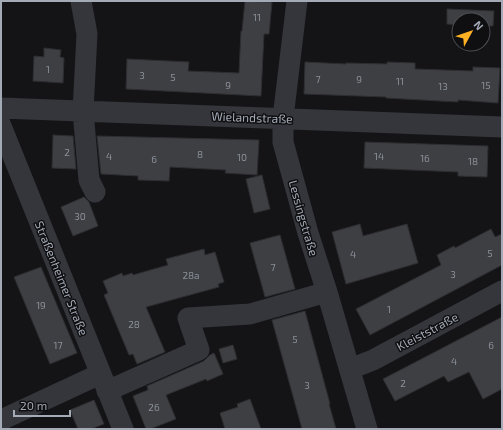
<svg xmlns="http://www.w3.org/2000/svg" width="503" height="430" viewBox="0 0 503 430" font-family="'Exo 2',sans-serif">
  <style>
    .building { fill: #3e3f43; stroke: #2e2e32 }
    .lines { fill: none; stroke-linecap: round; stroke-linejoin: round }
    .minor { stroke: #34363b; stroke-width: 21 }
    .labels { text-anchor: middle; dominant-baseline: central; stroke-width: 3; stroke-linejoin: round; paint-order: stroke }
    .number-label { font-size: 10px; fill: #8a909a }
    .street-label { font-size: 12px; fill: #a4abb7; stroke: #0f0f11 }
  </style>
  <rect width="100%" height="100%" fill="#141416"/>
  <path class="building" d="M 245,1 L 272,2 L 269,34 L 264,34 L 261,96 L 126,89 L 127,59 L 189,62 L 188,71 L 239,73 L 241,31 L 242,31 Z
    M 447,9 L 494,11 L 493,26 L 483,26 L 483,20 L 459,20 L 459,25 L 447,24 Z
    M 44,48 L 61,50 L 60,57 L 64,58 L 63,83 L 33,81 L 34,56 L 44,57 Z
    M 305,62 L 346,64 L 346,63 L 387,64 L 387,62 L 415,63 L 415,69 L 473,71 L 473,67 L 500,68 L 498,103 L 458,100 L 458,102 L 386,98 L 386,97 L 304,94 Z
    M 53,135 L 73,136 L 76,169 L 52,168 Z
    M 97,136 L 259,140 L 257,175 L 225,173 L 226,170 L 170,167 L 169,181 L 138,180 L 138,176 L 101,174 Z
    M 365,142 L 488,146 L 487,177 L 458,176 L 458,172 L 364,168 Z
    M 262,175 L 270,209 L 254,213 L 246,179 Z
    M 84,197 L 89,202 L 98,226 L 73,236 L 61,207 Z
    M 360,224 L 363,236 L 407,224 L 418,263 L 346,284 L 332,232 Z
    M 491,229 L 495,237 L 502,234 L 502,265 L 370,335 L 356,309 L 441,265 L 437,255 L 454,246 L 455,248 Z
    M 280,235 L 295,289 L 265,297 L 250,243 Z
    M 204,249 L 205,255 L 215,252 L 224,282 L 218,284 L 219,287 L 146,307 L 165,352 L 137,364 L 133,354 L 129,355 L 107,302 L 104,295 L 108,293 L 103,281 L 122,273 L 123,276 L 132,273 L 133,275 L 168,265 L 166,259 Z
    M 41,267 L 77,353 L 50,364 L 14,277 Z
    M 305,311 L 330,404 L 329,404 L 336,429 L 302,429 L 272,320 Z
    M 502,317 L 502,389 L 483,399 L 469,372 L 448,382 L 444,376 L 395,401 L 383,379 Z
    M 233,345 L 237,359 L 223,363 L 219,349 Z
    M 214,353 L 223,374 L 207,381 L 206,379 L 166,395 L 176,419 L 150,429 L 146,429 L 133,396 L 148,390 L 147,386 L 204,361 L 210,355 Z
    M 250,399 L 261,429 L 225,429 L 220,413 L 238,407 L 237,404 Z
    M 94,400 L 104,424 L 91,429 L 78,429 L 70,410 Z"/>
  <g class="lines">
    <path class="minor" d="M 81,1 L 87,34 L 83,111 L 89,180 L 95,192
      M 297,1 L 283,118 L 283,142 L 308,233 L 327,292 L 367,429
      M 1,108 L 502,127
      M 1,126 L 123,429
      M 350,369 L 373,360 L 502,291
      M 107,391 L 199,350 L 188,318 L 250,314 L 327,292
      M 1,420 L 100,374"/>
  </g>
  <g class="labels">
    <g class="number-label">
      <text x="257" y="17">11</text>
      <text x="48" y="69">1</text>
      <text x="142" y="75">3</text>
      <text x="173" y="77">5</text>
      <text x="318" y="79">7</text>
      <text x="359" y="79">9</text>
      <text x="400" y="81">11</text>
      <text x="228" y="85">9</text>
      <text x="486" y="85">15</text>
      <text x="443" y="86">13</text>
      <text x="67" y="152">2</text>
      <text x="200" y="154">8</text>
      <text x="109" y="156">4</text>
      <text x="379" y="156">14</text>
      <text x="242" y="157">10</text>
      <text x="425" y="158">16</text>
      <text x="154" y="159">6</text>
      <text x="473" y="161">18</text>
      <text x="80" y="216">30</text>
      <text x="490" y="253">5</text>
      <text x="353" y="254">4</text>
      <text x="273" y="267">7</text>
      <text x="453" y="274">3</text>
      <text x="191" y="275">28a</text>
      <text x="41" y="305">19</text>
      <text x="389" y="309">1</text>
      <text x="134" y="324">28</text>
      <text x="295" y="339">5</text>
      <text x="58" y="345">17</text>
      <text x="491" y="345">6</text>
      <text x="454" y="361">4</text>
      <text x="403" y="383">2</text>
      <text x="307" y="385">3</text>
      <text x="154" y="407">26</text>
    </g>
    <g class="street-label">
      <text transform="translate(252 117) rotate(2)">Wielandstraße</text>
      <text transform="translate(304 218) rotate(74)">Lessingstraße</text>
      <text transform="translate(62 278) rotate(68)">Straßenheimer Straße</text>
      <text transform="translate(427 331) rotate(-28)">Kleiststraße</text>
    </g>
  </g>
  <rect width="503" height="430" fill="none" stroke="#a4abb7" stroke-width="4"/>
  <g transform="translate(471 32) rotate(50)"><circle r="19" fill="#0f0f11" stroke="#4b4d53"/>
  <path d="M0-3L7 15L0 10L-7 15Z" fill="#ffb023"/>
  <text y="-6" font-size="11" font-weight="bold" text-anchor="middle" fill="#a4abb7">N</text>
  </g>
  <path d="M14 410v6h56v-6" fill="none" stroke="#a4abb7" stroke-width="2"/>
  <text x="20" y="410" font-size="12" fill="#a4abb7" stroke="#0f0f11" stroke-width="3" paint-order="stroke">20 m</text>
</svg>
